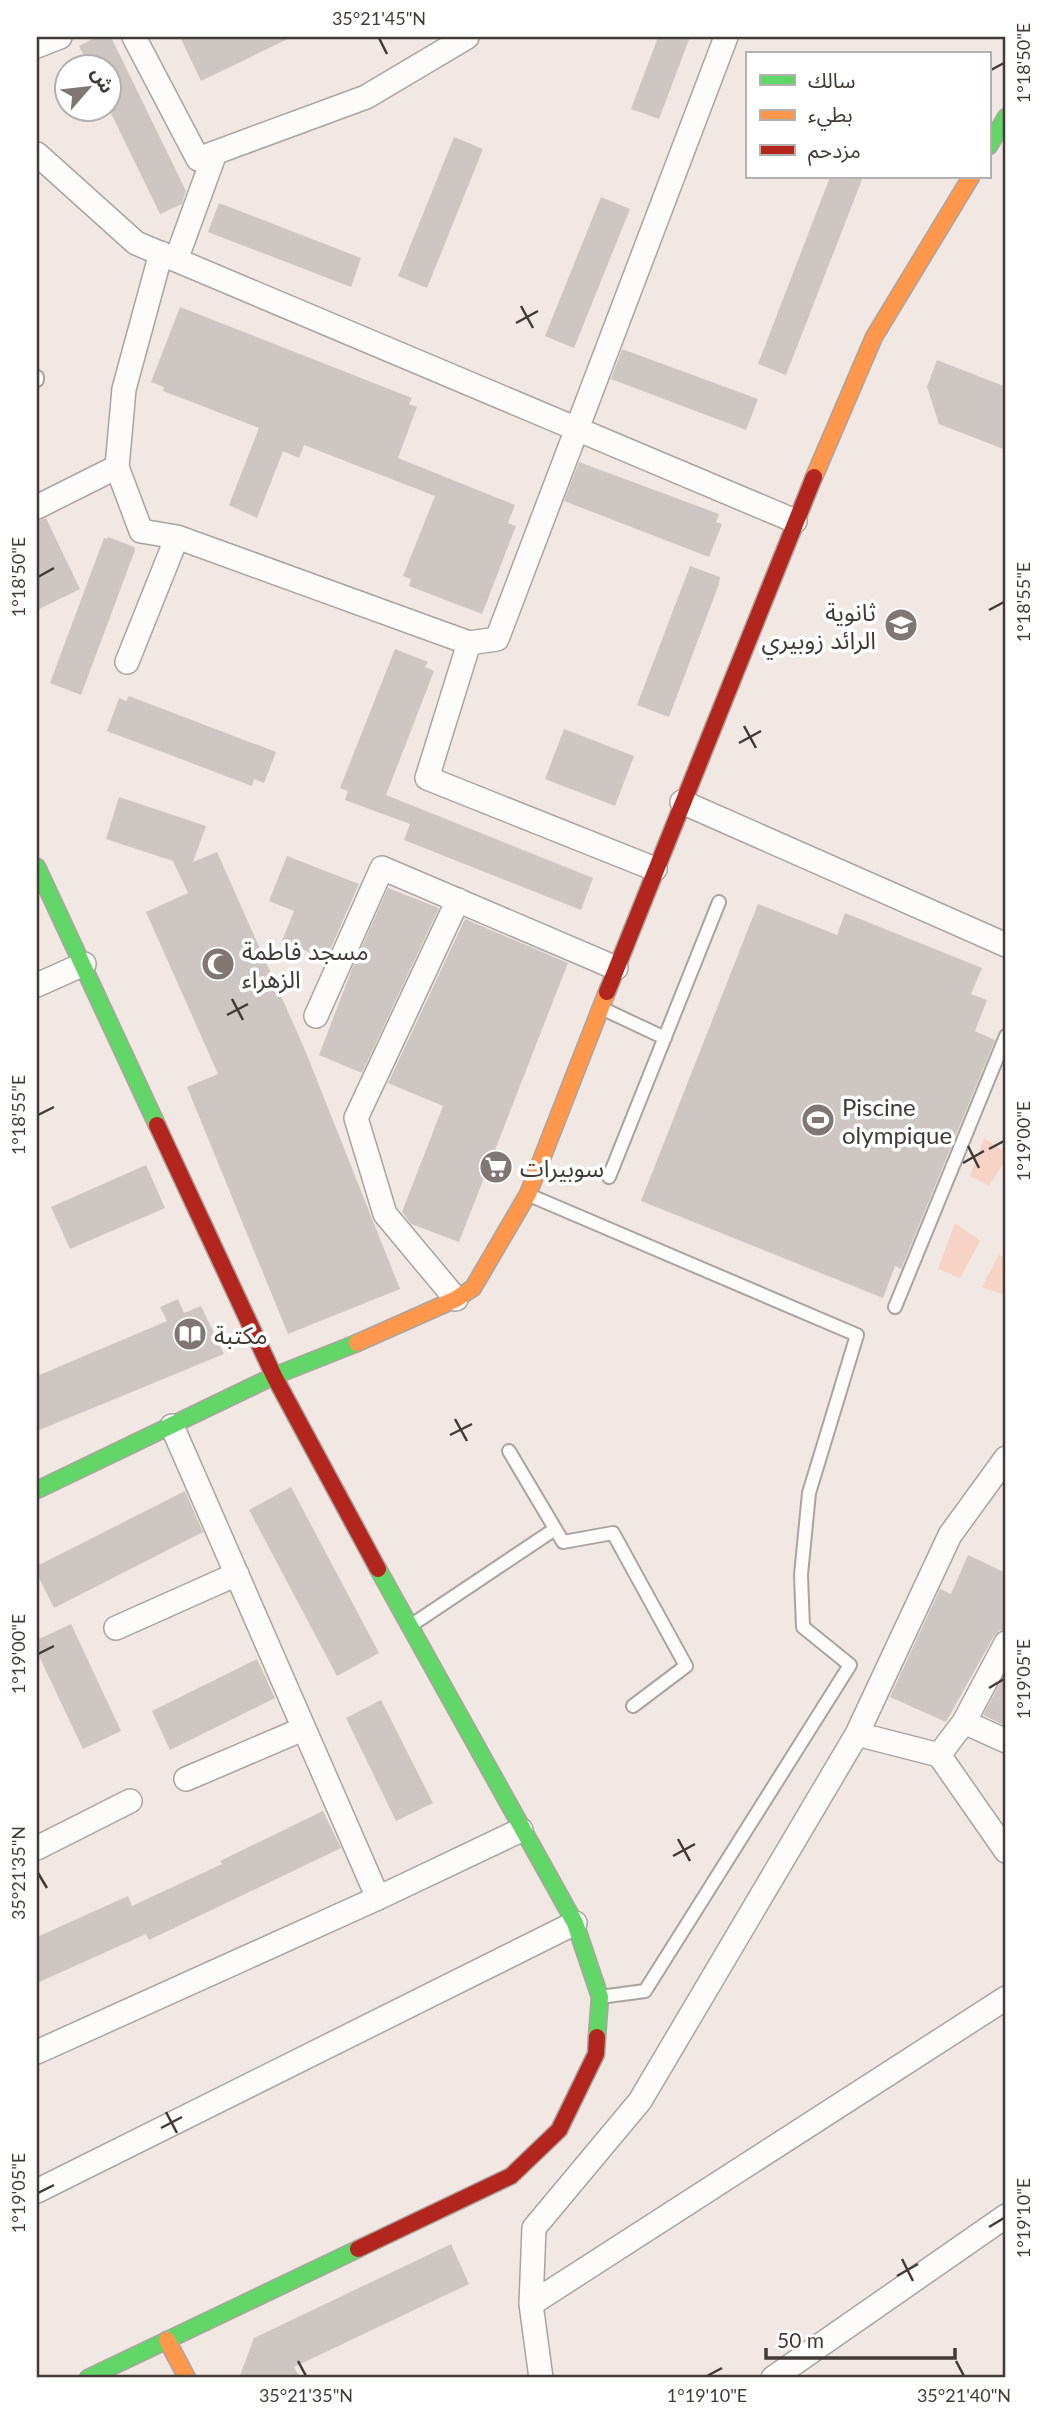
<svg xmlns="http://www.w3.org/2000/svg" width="1043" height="2415" viewBox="0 0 1043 2415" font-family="Lato,'Noto Sans Arabic',sans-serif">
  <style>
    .green { fill: #f6d3c4 }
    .building { fill: #cec6c2 }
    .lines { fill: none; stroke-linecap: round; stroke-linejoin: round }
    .lane-casing { stroke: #aba39f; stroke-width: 16 }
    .street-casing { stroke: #aba39f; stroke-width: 26 }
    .fast-casing { stroke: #aba39f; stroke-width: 19 }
    .slow-casing { stroke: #aba39f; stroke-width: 19 }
    .jam-casing { stroke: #aba39f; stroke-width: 19 }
    .lane { stroke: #fdfcfb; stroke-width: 12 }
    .street { stroke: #fdfcfb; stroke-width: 23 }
    .fast { stroke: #63d668; stroke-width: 16 }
    .slow { stroke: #ff974d; stroke-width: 16 }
    .jam { stroke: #b3261e; stroke-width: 16 }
    .ticks { fill: none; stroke: #423a37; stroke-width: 2.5 }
    .labels { text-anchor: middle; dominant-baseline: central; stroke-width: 7; stroke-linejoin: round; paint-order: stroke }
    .poi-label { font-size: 24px; fill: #423a37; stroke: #fff; text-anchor: start }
    .neatline { fill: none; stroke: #423a37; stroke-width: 2.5 }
    .ticks-label { font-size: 18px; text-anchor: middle; fill: #423a37 }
  </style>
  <rect width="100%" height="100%" fill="#f2e8e3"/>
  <path class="green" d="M 984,1138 L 1006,1153 L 1006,1159 L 989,1186 L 970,1176 Z
    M 955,1223 L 980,1241 L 960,1278 L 938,1269 Z
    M 999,1254 L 1006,1259 L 1004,1295 L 982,1287 Z"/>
  <path class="building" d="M 97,37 L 111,37 L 186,191 L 182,204 L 160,214 L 108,107 L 108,66 L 89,66 L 79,46 Z
    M 180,37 L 292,37 L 201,81 Z
    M 658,37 L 690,37 L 659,119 L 631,109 Z
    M 454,137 L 483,149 L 427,288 L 398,276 Z
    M 830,177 L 863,177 L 786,375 L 758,364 Z
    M 601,197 L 630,209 L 574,348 L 545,336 Z
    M 219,203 L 361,258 L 351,287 L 208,232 Z
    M 180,307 L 412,398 L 409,404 L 417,407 L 398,458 L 515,505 L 508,523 L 516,526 L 482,614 L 409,586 L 411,579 L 403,576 L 435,496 L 304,445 L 299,458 L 283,451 L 257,518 L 229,505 L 259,428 L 163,391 L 164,387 L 151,382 Z
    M 622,349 L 758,399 L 746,430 L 611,379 Z
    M 937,360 L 1006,387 L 1006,450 L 939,424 L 927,387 Z
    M 579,462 L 719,514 L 716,522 L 722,524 L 709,557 L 564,501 Z
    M 46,518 L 80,589 L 37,610 L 37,521 Z
    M 108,537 L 134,547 L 135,550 L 81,695 L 50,683 L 104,538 L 107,539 Z
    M 690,566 L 720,577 L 719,584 L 669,717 L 637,705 Z
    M 395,649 L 428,662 L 425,667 L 434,671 L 386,795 L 593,878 L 581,910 L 404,840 L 410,824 L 345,800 L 348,791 L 340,788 Z
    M 129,696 L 276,752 L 264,783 L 254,779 L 252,786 L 107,731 L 119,698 L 126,701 Z
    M 564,729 L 634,756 L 615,806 L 545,779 Z
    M 119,797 L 206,826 L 193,862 L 217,852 L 305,1050 L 400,1289 L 288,1334 L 187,1087 L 218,1074 L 146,912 L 188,893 L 173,861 L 106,839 Z
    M 287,856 L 359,884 L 326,959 L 282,941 L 294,911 L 269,901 Z
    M 388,888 L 439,908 L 362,1073 L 319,1055 L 352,969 Z
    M 758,904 L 837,935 L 845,913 L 982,968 L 971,994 L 987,1000 L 975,1031 L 995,1040 L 901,1269 L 895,1266 L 883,1298 L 641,1201 Z
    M 465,919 L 568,963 L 459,1242 L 411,1224 L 402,1212 L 443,1106 L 388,1083 Z
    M 146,1165 L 165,1208 L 70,1249 L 51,1207 Z
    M 178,1299 L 184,1313 L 201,1306 L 224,1354 L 37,1431 L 37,1376 L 167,1321 L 160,1307 Z
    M 291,1487 L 379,1653 L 337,1676 L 249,1510 Z
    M 185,1491 L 203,1532 L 54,1608 L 37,1574 L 37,1566 Z
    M 968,1555 L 1006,1573 L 1006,1629 L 999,1631 L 994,1636 L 946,1722 L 890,1697 L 940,1589 L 951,1594 Z
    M 71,1624 L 121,1731 L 83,1749 L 37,1652 L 37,1640 Z
    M 257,1659 L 275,1698 L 170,1750 L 152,1711 Z
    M 1006,1672 L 1006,1726 L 983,1715 Z
    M 381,1700 L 433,1803 L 396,1821 L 346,1718 Z
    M 323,1811 L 341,1848 L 149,1940 L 146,1934 L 37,1983 L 37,1937 L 128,1896 L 132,1906 L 222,1864 L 220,1861 Z
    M 451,2244 L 469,2284 L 294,2367 L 300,2378 L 239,2378 L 254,2338 Z"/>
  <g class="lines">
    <defs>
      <path id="lane" d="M 37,377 L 37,380
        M 601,1008 L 665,1038
        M 609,1177 L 719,902
        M 529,1195 L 857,1335 L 809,1493 L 801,1575 L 803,1627 L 850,1665 L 645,1991 L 600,1997
        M 895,1307 L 1006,1036
        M 509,1451 L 563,1542 L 613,1533 L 686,1666 L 633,1706
        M 410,1626 L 555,1529"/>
      <path id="street" d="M 134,37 L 198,159 L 366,97 L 467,37
        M 37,46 L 60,37
        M 37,154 L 136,243 L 795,521
        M 161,253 L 124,389 L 117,467 L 141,531 L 177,537
        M 176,260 L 215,153
        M 37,507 L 117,467
        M 469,643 L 497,639 L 726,37
        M 127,662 L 177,537 L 469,643 L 427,778 L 655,869
        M 682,802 L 1006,945
        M 37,985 L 84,964
        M 316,1016 L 382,868 L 616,968
        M 456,1299 L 385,1214 L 356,1118 L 458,900
        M 172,1426 L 378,1898
        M 116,1628 L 237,1574
        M 964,1722 L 1006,1643
        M 857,1734 L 939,1755 L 964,1722 L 1006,1741
        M 939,1755 L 1006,1851
        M 186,1779 L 303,1729
        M 37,1848 L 130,1801
        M 37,2052 L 378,1898 L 521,1830
        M 37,2191 L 575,1923
        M 531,2304 L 1006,1998
        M 541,2378 L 531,2304 L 534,2228 L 640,2101 L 857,1734 L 950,1535 L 1006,1458
        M 773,2378 L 1006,2216"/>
      <path id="fast" d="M 989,146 L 1006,117
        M 37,867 L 157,1125
        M 37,1490 L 274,1376 L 357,1343
        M 378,1569 L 575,1923 L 600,1997 L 597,2037
        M 88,2378 L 358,2249"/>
      <path id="slow" d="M 814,477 L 874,337 L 971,177
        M 357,1343 L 456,1299 L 473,1288 L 528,1194 L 607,992
        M 167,2340 L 187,2378"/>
      <path id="jam" d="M 607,992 L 814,477
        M 157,1125 L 274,1376 L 378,1569
        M 358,2249 L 511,2176 L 559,2130 L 596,2054 L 597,2037"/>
    </defs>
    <use href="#lane" class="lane-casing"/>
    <use href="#street" class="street-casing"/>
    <use href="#fast" class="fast-casing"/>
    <use href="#slow" class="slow-casing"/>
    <use href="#jam" class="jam-casing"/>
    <use href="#lane" class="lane"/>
    <use href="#street" class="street"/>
    <use href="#fast" class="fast"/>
    <use href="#slow" class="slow"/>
    <use href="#jam" class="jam"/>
  </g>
  <path class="ticks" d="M 379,38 L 387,54M 989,71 L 1004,63M 521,306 L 533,328M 516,323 L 538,311M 38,577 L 54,568M 989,610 L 1004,602M 744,726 L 756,748M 739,743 L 761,731M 232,999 L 243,1020M 227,1015 L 248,1004M 38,1115 L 54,1107M 968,1146 L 979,1168M 989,1149 L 1004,1141M 963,1163 L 984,1151M 455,1419 L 467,1441M 450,1435 L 472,1424M 38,1654 L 54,1646M 989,1688 L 1004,1679M 678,1839 L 690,1861M 673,1856 L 695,1844M 38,1873 L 47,1888M 166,2112 L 177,2133M 161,2128 L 182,2117M 38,2193 L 54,2185M 989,2227 L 1004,2218M 902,2259 L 913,2281M 897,2276 L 918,2264M 298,2361 L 306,2376M 956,2361 L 964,2376M 707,2376 L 722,2368"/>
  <defs>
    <symbol id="school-disc" viewBox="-11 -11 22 22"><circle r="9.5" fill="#807773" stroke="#fff"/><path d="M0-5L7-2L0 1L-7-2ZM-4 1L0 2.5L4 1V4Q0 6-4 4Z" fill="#fff"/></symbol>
    <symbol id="mosque-disc" viewBox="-11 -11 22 22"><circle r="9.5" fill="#807773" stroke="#fff"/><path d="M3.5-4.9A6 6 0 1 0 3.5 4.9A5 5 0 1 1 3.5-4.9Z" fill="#fff"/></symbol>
    <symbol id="stadium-disc" viewBox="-11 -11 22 22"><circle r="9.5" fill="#807773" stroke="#fff"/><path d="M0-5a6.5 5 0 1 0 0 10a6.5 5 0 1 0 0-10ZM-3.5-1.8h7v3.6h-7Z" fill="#fff"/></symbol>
    <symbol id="supermarket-disc" viewBox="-11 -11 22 22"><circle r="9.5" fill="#807773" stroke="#fff"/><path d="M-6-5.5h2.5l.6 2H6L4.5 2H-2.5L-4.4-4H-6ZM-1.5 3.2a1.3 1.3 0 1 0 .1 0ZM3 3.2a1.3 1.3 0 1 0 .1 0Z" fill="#fff"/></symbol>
    <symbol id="library-disc" viewBox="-11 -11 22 22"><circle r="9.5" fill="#807773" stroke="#fff"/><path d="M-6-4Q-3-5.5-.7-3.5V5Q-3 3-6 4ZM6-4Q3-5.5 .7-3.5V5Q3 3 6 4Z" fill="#fff"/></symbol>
  </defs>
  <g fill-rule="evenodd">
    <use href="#school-disc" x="882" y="606" width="38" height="38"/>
    <use href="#mosque-disc" x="199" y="945" width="38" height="38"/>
    <use href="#stadium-disc" x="799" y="1101" width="38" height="38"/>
    <use href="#supermarket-disc" x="477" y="1148" width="38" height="38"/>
    <use href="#library-disc" x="171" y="1315" width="38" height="38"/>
  </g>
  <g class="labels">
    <g class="poi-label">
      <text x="876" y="611" text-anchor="end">ثانوية<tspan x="876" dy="28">الرائد زوبيري</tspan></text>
      <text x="242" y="950">مسجد فاطمة<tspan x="242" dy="28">الزهراء</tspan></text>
      <text x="842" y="1106">Piscine<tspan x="842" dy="28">olympique</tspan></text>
      <text x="520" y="1167">سوبيرات</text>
      <text x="214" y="1334">مكتبة</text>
    </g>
  </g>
  <rect width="1043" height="2415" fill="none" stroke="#ffffff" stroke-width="77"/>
  <rect x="746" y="52" width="245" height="126" fill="#ffffff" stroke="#b3b0af" stroke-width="2"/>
  <rect x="760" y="75" width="35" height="10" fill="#63d668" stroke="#b3b0af" stroke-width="2"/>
  <text x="808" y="88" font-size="21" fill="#423a37">سالك</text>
  <rect x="760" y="110" width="35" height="10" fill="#ff974d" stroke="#b3b0af" stroke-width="2"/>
  <text x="808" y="122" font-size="21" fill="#423a37">بطيء</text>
  <rect x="760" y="145" width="35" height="10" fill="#b3261e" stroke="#b3b0af" stroke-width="2"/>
  <text x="808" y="158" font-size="21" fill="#423a37">مزدحم</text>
  <g transform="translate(88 88) rotate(62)"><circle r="33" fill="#ffffff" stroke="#b3b0af" stroke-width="2"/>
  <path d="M0-5L12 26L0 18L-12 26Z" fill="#807773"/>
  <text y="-10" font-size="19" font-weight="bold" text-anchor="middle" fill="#423a37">ش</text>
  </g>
  <path d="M766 2348v10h189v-10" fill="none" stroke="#423a37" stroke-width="3.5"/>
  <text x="777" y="2348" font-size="21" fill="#423a37" stroke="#ffffff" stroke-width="5" paint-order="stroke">50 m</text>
  <rect x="38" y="38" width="966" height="2338" class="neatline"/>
  <g class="ticks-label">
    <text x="379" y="25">35°21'45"N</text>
    <text transform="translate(1024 63) rotate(-90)" y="6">1°18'50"E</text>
    <text transform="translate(19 577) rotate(-90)" y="6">1°18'50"E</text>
    <text transform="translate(1024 602) rotate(-90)" y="6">1°18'55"E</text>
    <text transform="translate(19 1115) rotate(-90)" y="6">1°18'55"E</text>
    <text transform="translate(1024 1141) rotate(-90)" y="6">1°19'00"E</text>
    <text transform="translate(19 1654) rotate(-90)" y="6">1°19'00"E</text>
    <text transform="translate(1024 1679) rotate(-90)" y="6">1°19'05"E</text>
    <text transform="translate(19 1873) rotate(-90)" y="6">35°21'35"N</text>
    <text transform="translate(19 2193) rotate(-90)" y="6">1°19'05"E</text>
    <text transform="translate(1024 2218) rotate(-90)" y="6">1°19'10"E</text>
    <text x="306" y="2402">35°21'35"N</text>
    <text x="707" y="2402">1°19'10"E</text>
    <text x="964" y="2402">35°21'40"N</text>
  </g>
</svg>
